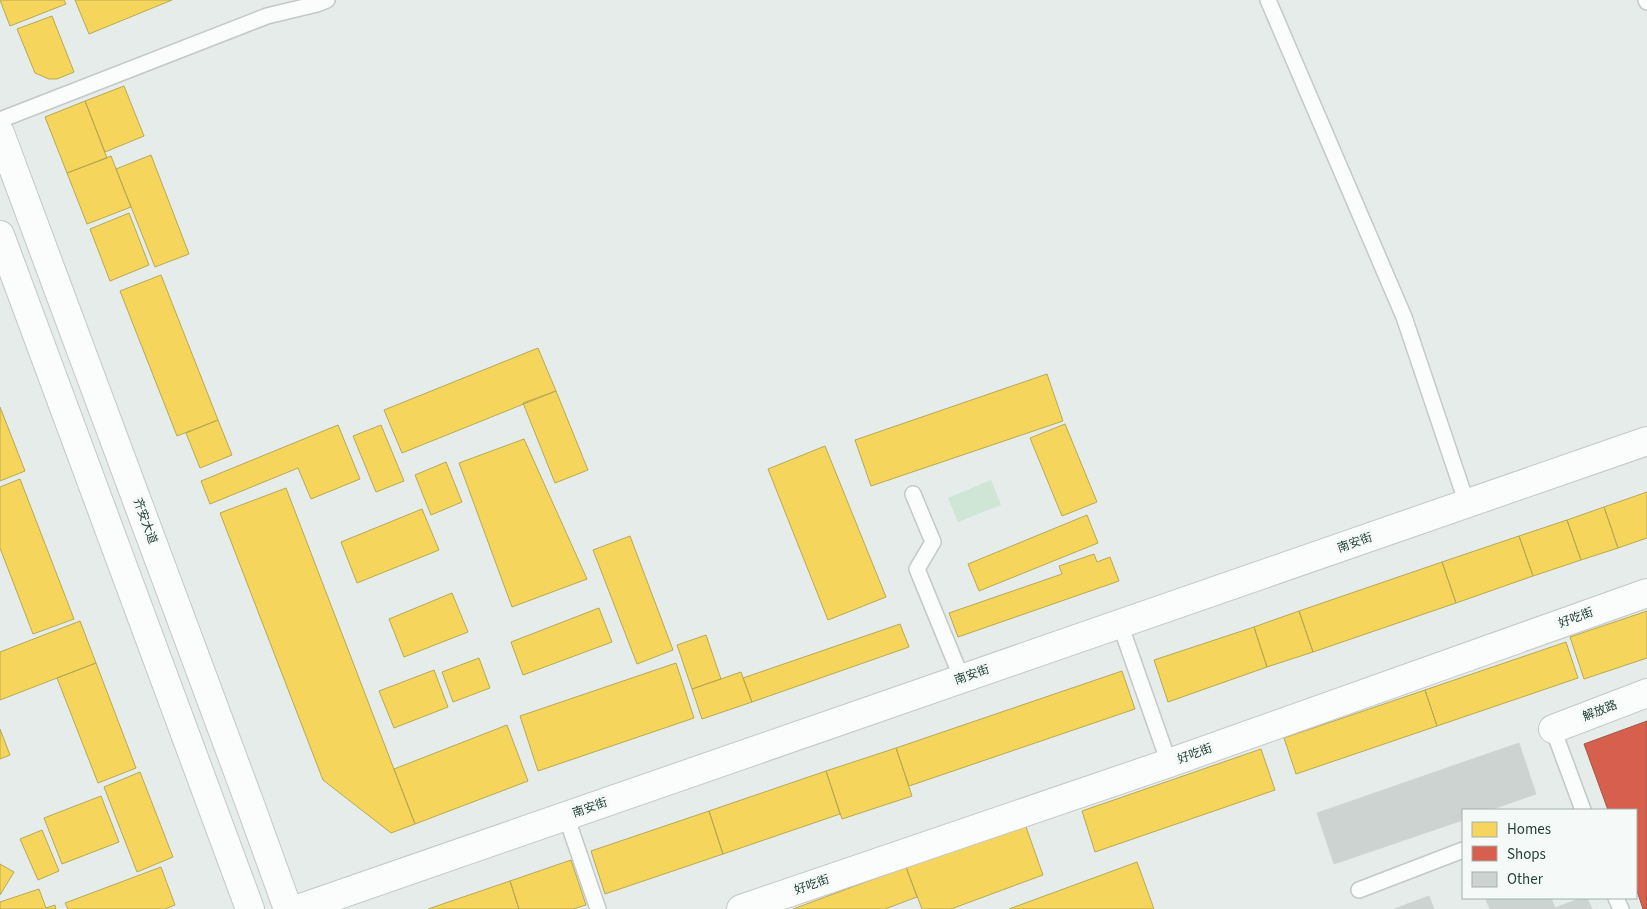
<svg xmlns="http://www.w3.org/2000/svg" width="1647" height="909" viewBox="0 0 1647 909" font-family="'Source Sans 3','Noto Sans SC',sans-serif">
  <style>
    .green { fill: #cfe5d5 }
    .homes { fill: #f6d55c; stroke: #b7a951 }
    .shops { fill: #d6604d; stroke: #a05747 }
    .building { fill: #cdd3d0; stroke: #cfd5d2 }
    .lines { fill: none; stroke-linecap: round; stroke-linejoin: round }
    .lane-casing { stroke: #c3c9c6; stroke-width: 18 }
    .street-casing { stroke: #c3c9c6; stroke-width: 30 }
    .secondary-casing { stroke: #c2c9c6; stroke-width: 30 }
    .lane { stroke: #fbfcfc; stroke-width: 15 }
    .street { stroke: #fbfcfc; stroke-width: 28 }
    .secondary { stroke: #fbfcfc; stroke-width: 28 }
    .labels { text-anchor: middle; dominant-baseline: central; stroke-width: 5; stroke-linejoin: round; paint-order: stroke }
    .street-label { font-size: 12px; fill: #234138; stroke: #f5faf8 }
  </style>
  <rect width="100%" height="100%" fill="#e6ece9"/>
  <path class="green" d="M 991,480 L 1001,505 L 958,522 L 948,498 Z"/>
  <path class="homes" d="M 0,0 L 64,0 L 66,4 L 10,26 Z
    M 75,0 L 172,0 L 89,34 Z
    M 52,16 L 74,72 L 57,79 L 49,79 L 35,73 L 17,29 Z
    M 124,86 L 144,136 L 105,152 L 85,101 Z
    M 85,101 L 107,158 L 67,173 L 45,117 Z
    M 151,155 L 189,254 L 155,267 L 116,169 Z
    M 111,156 L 131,207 L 87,224 L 67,173 Z
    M 129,213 L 149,265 L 110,281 L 90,229 Z
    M 161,275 L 218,420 L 177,436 L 120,291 Z
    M 538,348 L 556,391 L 402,453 L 384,410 Z
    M 1047,374 L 1063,421 L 871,486 L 855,440 Z
    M 556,391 L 588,470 L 555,483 L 523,403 Z
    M 0,407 L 25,471 L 0,481 Z
    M 218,420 L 232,455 L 200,468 L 186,433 Z
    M 1065,424 L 1097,502 L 1062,516 L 1030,438 Z
    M 338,425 L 360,479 L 311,499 L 298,468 L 210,504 L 201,481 Z
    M 381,425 L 404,481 L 376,492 L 353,436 Z
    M 524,439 L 587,579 L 512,607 L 459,463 Z
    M 825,446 L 886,597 L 828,620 L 768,469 Z
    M 446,462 L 462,502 L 431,515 L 415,475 Z
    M 20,479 L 74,619 L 33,634 L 0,548 L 0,487 Z
    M 286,488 L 415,824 L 391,833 L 323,780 L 220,513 Z
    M 1647,492 L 1647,538 L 1618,548 L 1604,507 Z
    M 1604,507 L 1618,548 L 1581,560 L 1567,520 Z
    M 422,509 L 439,550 L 357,583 L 341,542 Z
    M 1087,515 L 1098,543 L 979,591 L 968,564 Z
    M 1567,520 L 1581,560 L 1533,576 L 1519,536 Z
    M 630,536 L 673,650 L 637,664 L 593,550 Z
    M 1519,536 L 1533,576 L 1456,603 L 1442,562 Z
    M 1094,554 L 1097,562 L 1110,557 L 1119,581 L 958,637 L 949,613 L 1062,574 L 1059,566 Z
    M 1442,562 L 1456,603 L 1313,652 L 1299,611 Z
    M 452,593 L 468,632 L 404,657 L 389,619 Z
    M 599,608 L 612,642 L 523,675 L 511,642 Z
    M 1299,611 L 1313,652 L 1267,667 L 1254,627 Z
    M 1647,611 L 1647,658 L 1584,679 L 1570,637 Z
    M 80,621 L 96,663 L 0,700 L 0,652 Z
    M 900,624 L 909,647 L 752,702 L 743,678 Z
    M 1254,627 L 1267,667 L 1168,702 L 1154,660 Z
    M 706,635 L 721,679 L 692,689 L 677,645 Z
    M 1566,642 L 1578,678 L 1437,726 L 1425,690 Z
    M 479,658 L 490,688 L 453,702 L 442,672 Z
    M 96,663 L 136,768 L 98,783 L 57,678 Z
    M 676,663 L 694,718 L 538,771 L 520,716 Z
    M 434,670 L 448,707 L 394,728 L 379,691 Z
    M 1122,671 L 1135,709 L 909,786 L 896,748 Z
    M 741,672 L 752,702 L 702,719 L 692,689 Z
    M 1425,690 L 1437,726 L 1296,774 L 1284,738 Z
    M 507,725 L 528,781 L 415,824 L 394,769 Z
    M 0,729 L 10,755 L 0,759 Z
    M 896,748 L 912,796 L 842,819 L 826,771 Z
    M 1261,749 L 1275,790 L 1095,852 L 1082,811 Z
    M 826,771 L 840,814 L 723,854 L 709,811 Z
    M 140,772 L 173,857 L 137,872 L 104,787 Z
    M 101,796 L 119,842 L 62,864 L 44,818 Z
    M 709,811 L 723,854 L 605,894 L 591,851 Z
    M 1025,824 L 1043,875 L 951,909 L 922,909 L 906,867 Z
    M 42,830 L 59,871 L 38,880 L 20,839 Z
    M 571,860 L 586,905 L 573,909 L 519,909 L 510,881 Z
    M 1137,862 L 1154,909 L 1009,909 Z
    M 0,864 L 14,872 L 0,895 Z
    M 161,867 L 175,905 L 165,909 L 68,909 L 65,903 Z
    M 906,867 L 917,897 L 885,909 L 793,909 Z
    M 510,881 L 519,909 L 428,909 Z
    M 39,889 L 46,908 L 55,905 L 56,909 L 0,909 L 0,902 Z"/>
  <path class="shops" d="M 1647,721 L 1647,909 L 1643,909 L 1636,888 L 1636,810 L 1608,810 L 1584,744 Z"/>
  <path class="building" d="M 1519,743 L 1536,794 L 1490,810 L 1463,810 L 1463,820 L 1334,864 L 1317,813 Z
    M 1429,896 L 1434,909 L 1394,909 Z
    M 1485,898 L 1551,898 L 1555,908 L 1581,898 L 1587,898 L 1592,909 L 1490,909 Z"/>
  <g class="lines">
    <defs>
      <path id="lane" d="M 1268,0 L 1404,317 L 1467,504
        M 1646,0 L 1647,2
        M 0,120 L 267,16 L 317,4 L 327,0
        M 913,494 L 933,542 L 917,569 L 962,679
        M 1120,624 L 1169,763
        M 1553,729 L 1583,810
        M 566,816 L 598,909
        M 1359,890 L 1463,850
        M 1616,898 L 1621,909"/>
      <path id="street" d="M 1553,729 L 1647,693
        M 741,909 L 1169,763 L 1647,593"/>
      <path id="secondary" d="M 0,133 L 250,804 L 288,909
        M 0,235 L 250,909
        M 298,909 L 1647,441"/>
    </defs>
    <use href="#lane" class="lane-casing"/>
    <use href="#street" class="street-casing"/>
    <use href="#secondary" class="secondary-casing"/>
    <use href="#lane" class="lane"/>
    <use href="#street" class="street"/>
    <use href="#secondary" class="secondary"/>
  </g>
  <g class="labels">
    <g class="street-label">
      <text transform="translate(145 521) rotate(70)">齐安大道</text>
      <text transform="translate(1355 543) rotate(-19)">南安街</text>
      <text transform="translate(1576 618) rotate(-20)">好吃街</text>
      <text transform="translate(972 675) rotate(-19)">南安街</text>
      <text transform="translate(1600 711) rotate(-21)">解放路</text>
      <text transform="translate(1195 754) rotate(-20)">好吃街</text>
      <text transform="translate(590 808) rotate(-19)">南安街</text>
      <text transform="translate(812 885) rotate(-19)">好吃街</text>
    </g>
  </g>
  <rect x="1462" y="809" width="175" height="90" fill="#f5faf8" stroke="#a1b0ab"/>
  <rect x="1472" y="822" width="25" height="15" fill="#f6d55c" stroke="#a1b0ab"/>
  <text x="1507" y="834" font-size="15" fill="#234138">Homes</text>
  <rect x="1472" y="846" width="25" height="15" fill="#d6604d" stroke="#a1b0ab"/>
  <text x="1507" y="859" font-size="15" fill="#234138">Shops</text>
  <rect x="1472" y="872" width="25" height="15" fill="#cdd3d0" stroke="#a1b0ab"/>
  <text x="1507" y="884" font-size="15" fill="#234138">Other</text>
</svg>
